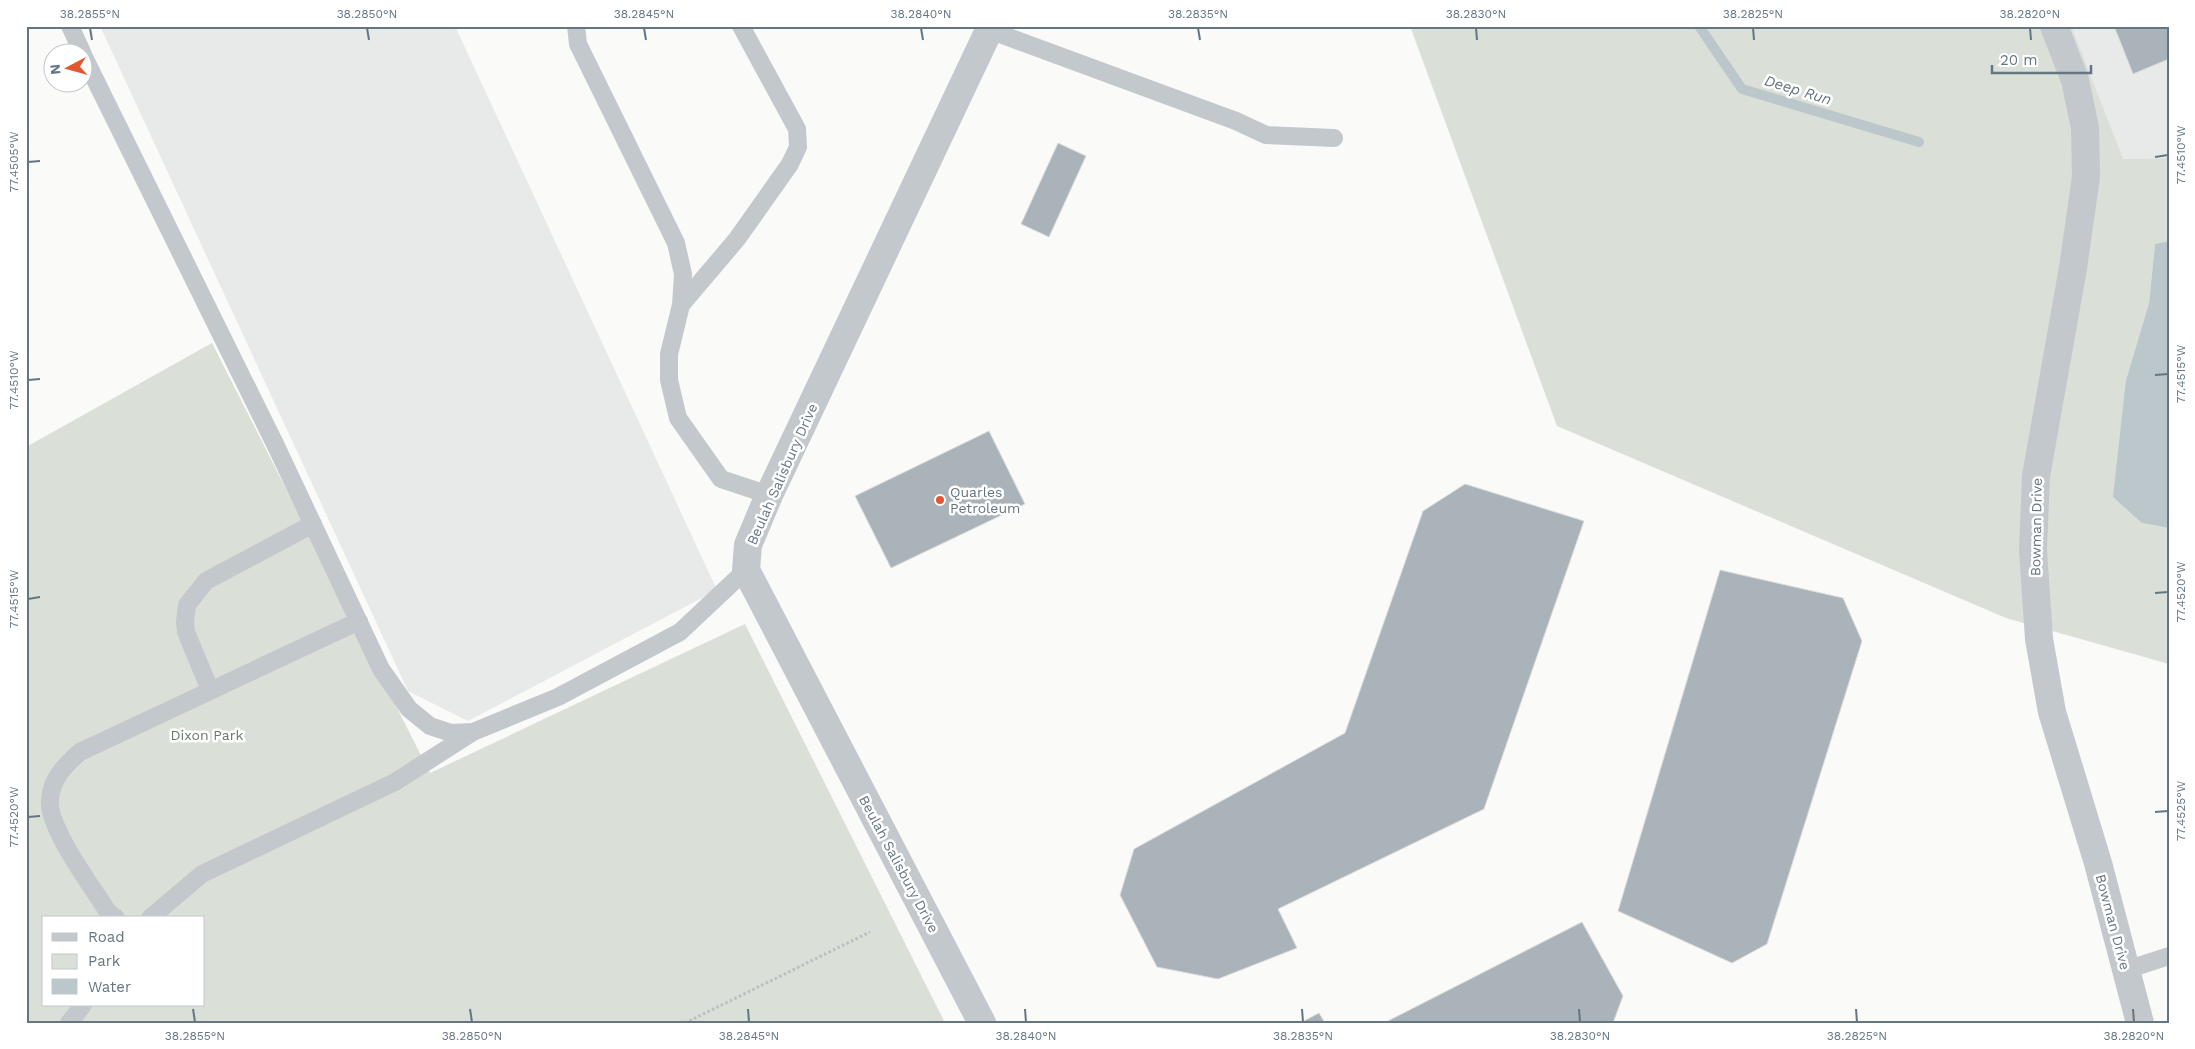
<svg xmlns="http://www.w3.org/2000/svg" width="2195" height="1049" viewBox="0 0 2195 1049" font-family="'Work Sans',sans-serif">
  <style>
    .built { fill: #e8e9e9 }
    .green { fill: #dadfd7; fill-rule: evenodd }
    .water { fill: #bbc7cb }
    .lines { fill: none; stroke-linecap: round; stroke-linejoin: round }
    .stream { stroke: #bbc7cb; stroke-width: 10 }
    .building { fill: #aab3b9; stroke: #dcdcda }
    .path { stroke: #bbbfc2; stroke-width: 3; stroke-dasharray: 2.5 2.5; stroke-linecap: butt }
    .lane { stroke: #c3c8cc; stroke-width: 18 }
    .street { stroke: #c3c8cc; stroke-width: 28 }
    .ticks { fill: none; stroke: #657683; stroke-width: 2 }
    .poi-dot { fill: #e4572e; stroke: #fff; stroke-width: 2 }
    .labels { text-anchor: middle; dominant-baseline: central; stroke-width: 5; stroke-linejoin: round; paint-order: stroke }
    .street-label { font-size: 14px; fill: #657683; stroke: #fff }
    .poi-label { font-size: 14px; fill: #657683; stroke: #fff; text-anchor: start }
    .park-label { font-size: 14px; fill: #687a64; stroke: #fff }
    .water-label { font-size: 15px; font-style: italic; fill: #60757c; stroke: #fff }
    .neatline { fill: none; stroke: #657683; stroke-width: 2 }
    .ticks-label { font-size: 12px; text-anchor: middle; fill: #657683 }
  </style>
  <rect width="100%" height="100%" fill="#fafaf8"/>
  <path class="built" d="M 100,26 L 455,26 L 717,590 L 468,721 L 408,691 Z
    M 1977,26 L 2169,26 L 2169,158 L 2123,159 Z"/>
  <path class="green" d="M 1410,26 L 2071,26 L 2123,159 L 2169,158 L 2169,241 L 2155,244 L 2149,303 L 2126,380 L 2142,523 L 2169,528 L 2169,664 L 2006,618 L 1557,426 Z
    M 212,343 L 430,773 L 745,624 L 945,1023 L 26,1023 L 26,447 ZM 44,918 L 204,918 L 204,1005 L 44,1005 Z"/>
  <path class="water" d="M 2169,241 L 2169,528 L 2142,523 L 2113,497 L 2126,380 L 2149,303 L 2155,244 Z"/>
  <g class="lines">
    <path class="stream" d="M 1699,26 L 1742,89 L 1919,142"/>
  </g>
  <path class="building" d="M 2114,26 L 2169,26 L 2169,59 L 2133,74 Z
    M 1058,143 L 1086,156 L 1049,237 L 1021,224 Z
    M 989,431 L 1025,504 L 891,568 L 855,496 Z
    M 1465,484 L 1584,521 L 1484,809 L 1278,909 L 1297,948 L 1218,979 L 1157,967 L 1120,895 L 1134,849 L 1345,733 L 1423,511 Z
    M 1720,570 L 1843,598 L 1862,641 L 1767,944 L 1732,963 L 1618,911 Z
    M 1582,922 L 1623,996 L 1613,1023 L 1384,1023 Z
    M 1319,1013 L 1325,1023 L 1300,1023 Z"/>
  <g class="lines">
    <path class="path" d="M 685,1023 L 870,932"/>
    <path class="lane" d="M 70,26 L 82,52
      M 576,26 L 578,44 L 676,243 L 683,274 L 681,305 L 737,239 L 790,164 L 798,147 L 797,129 L 741,26
      M 989,30 L 1236,121 L 1266,135 L 1334,138
      M 82,53 L 276,446 L 381,669 L 409,709 L 430,726 L 451,733 L 473,732 L 558,697 L 680,632 L 746,570
      M 681,305 L 669,354 L 669,380 L 678,418 L 721,479 L 769,495
      M 210,690 L 186,632 L 185,621 L 187,605 L 206,581 L 313,524
      M 116,918 L 108,912 C 93,888 47,827 50,800 C 51,779 65,765 80,752 L 359,621
      M 150,918 L 202,874 L 395,782 L 473,732
      M 2126,970 L 2169,956
      M 69,1023 L 83,1005"/>
    <path class="street" d="M 2054,26 L 2075,80 L 2085,128 L 2086,177 L 2073,268 L 2036,476 L 2033,550 L 2039,639 L 2052,712 L 2098,863 L 2140,1023
      M 982,1023 L 746,570 L 748,545 L 769,495 L 991,26"/>
  </g>
  <path class="ticks" d="M 90,28 L 92,40M 367,28 L 369,40M 644,28 L 646,40M 921,28 L 923,40M 1198,28 L 1200,40M 1476,28 L 1477,40M 1753,28 L 1754,40M 2030,28 L 2031,40M 2155,157 L 2168,155M 28,162 L 40,161M 2155,375 L 2168,374M 28,380 L 40,379M 2155,593 L 2168,592M 28,599 L 40,597M 2155,812 L 2168,811M 28,817 L 40,816M 193,1009 L 195,1022M 470,1009 L 472,1022M 748,1009 L 749,1022M 1025,1009 L 1026,1022M 1302,1009 L 1303,1022M 1579,1009 L 1580,1022M 1856,1009 L 1857,1022M 2133,1009 L 2134,1022"/>
  <circle class="poi-dot" cx="940" cy="500" r="5"/>
  <g class="labels">
    <g class="street-label">
      <text transform="translate(782 474) rotate(-66)">Beulah Salisbury Drive</text>
      <text transform="translate(2036 527) rotate(-89)">Bowman Drive</text>
      <text transform="translate(899 864) rotate(62)">Beulah Salisbury Drive</text>
      <text transform="translate(2113 922) rotate(75)">Bowman Drive</text>
    </g>
    <g class="poi-label">
      <text x="950" y="492">Quarles<tspan x="950" dy="16">Petroleum</tspan></text>
    </g>
    <g class="park-label">
      <text x="207" y="735">Dixon Park</text>
    </g>
    <g class="water-label">
      <text transform="translate(1798 90) rotate(17)">Deep Run</text>
    </g>
  </g>
  <rect width="2195" height="1049" fill="none" stroke="#ffffff" stroke-width="55"/>
  <rect x="42" y="916" width="162" height="90" fill="#ffffff" stroke="#c1c8cd"/>
  <rect x="52" y="933" width="25" height="8" fill="#c3c8cc" stroke="#c1c8cd"/>
  <text x="88" y="942" font-size="15" fill="#657683">Road</text>
  <rect x="52" y="954" width="25" height="15" fill="#dadfd7" stroke="#c1c8cd"/>
  <text x="88" y="966" font-size="15" fill="#657683">Park</text>
  <rect x="52" y="979" width="25" height="15" fill="#bbc7cb" stroke="#c1c8cd"/>
  <text x="88" y="992" font-size="15" fill="#657683">Water</text>
  <g transform="translate(68 68) rotate(264)"><circle r="24" fill="#ffffff" stroke="#c1c8cd"/>
  <path d="M0-4L9 19L0 12L-9 19Z" fill="#e4572e"/>
  <text y="-8" font-size="14" font-weight="bold" text-anchor="middle" fill="#657683">N</text>
  </g>
  <path d="M1992 65v8h99v-8" fill="none" stroke="#657683" stroke-width="2.5"/>
  <text x="2000" y="65" font-size="15" fill="#657683" stroke="#ffffff" stroke-width="4" paint-order="stroke">20 m</text>
  <rect x="28" y="28" width="2140" height="994" class="neatline"/>
  <g class="ticks-label">
    <text x="90" y="18">38.2855°N</text>
    <text x="367" y="18">38.2850°N</text>
    <text x="644" y="18">38.2845°N</text>
    <text x="921" y="18">38.2840°N</text>
    <text x="1198" y="18">38.2835°N</text>
    <text x="1476" y="18">38.2830°N</text>
    <text x="1753" y="18">38.2825°N</text>
    <text x="2030" y="18">38.2820°N</text>
    <text transform="translate(2181 155) rotate(-90)" y="4">77.4510°W</text>
    <text transform="translate(14 162) rotate(-90)" y="4">77.4505°W</text>
    <text transform="translate(2181 374) rotate(-90)" y="4">77.4515°W</text>
    <text transform="translate(14 380) rotate(-90)" y="4">77.4510°W</text>
    <text transform="translate(2181 592) rotate(-90)" y="4">77.4520°W</text>
    <text transform="translate(14 599) rotate(-90)" y="4">77.4515°W</text>
    <text transform="translate(2181 811) rotate(-90)" y="4">77.4525°W</text>
    <text transform="translate(14 817) rotate(-90)" y="4">77.4520°W</text>
    <text x="195" y="1040">38.2855°N</text>
    <text x="472" y="1040">38.2850°N</text>
    <text x="749" y="1040">38.2845°N</text>
    <text x="1026" y="1040">38.2840°N</text>
    <text x="1303" y="1040">38.2835°N</text>
    <text x="1580" y="1040">38.2830°N</text>
    <text x="1857" y="1040">38.2825°N</text>
    <text x="2134" y="1040">38.2820°N</text>
  </g>
</svg>
